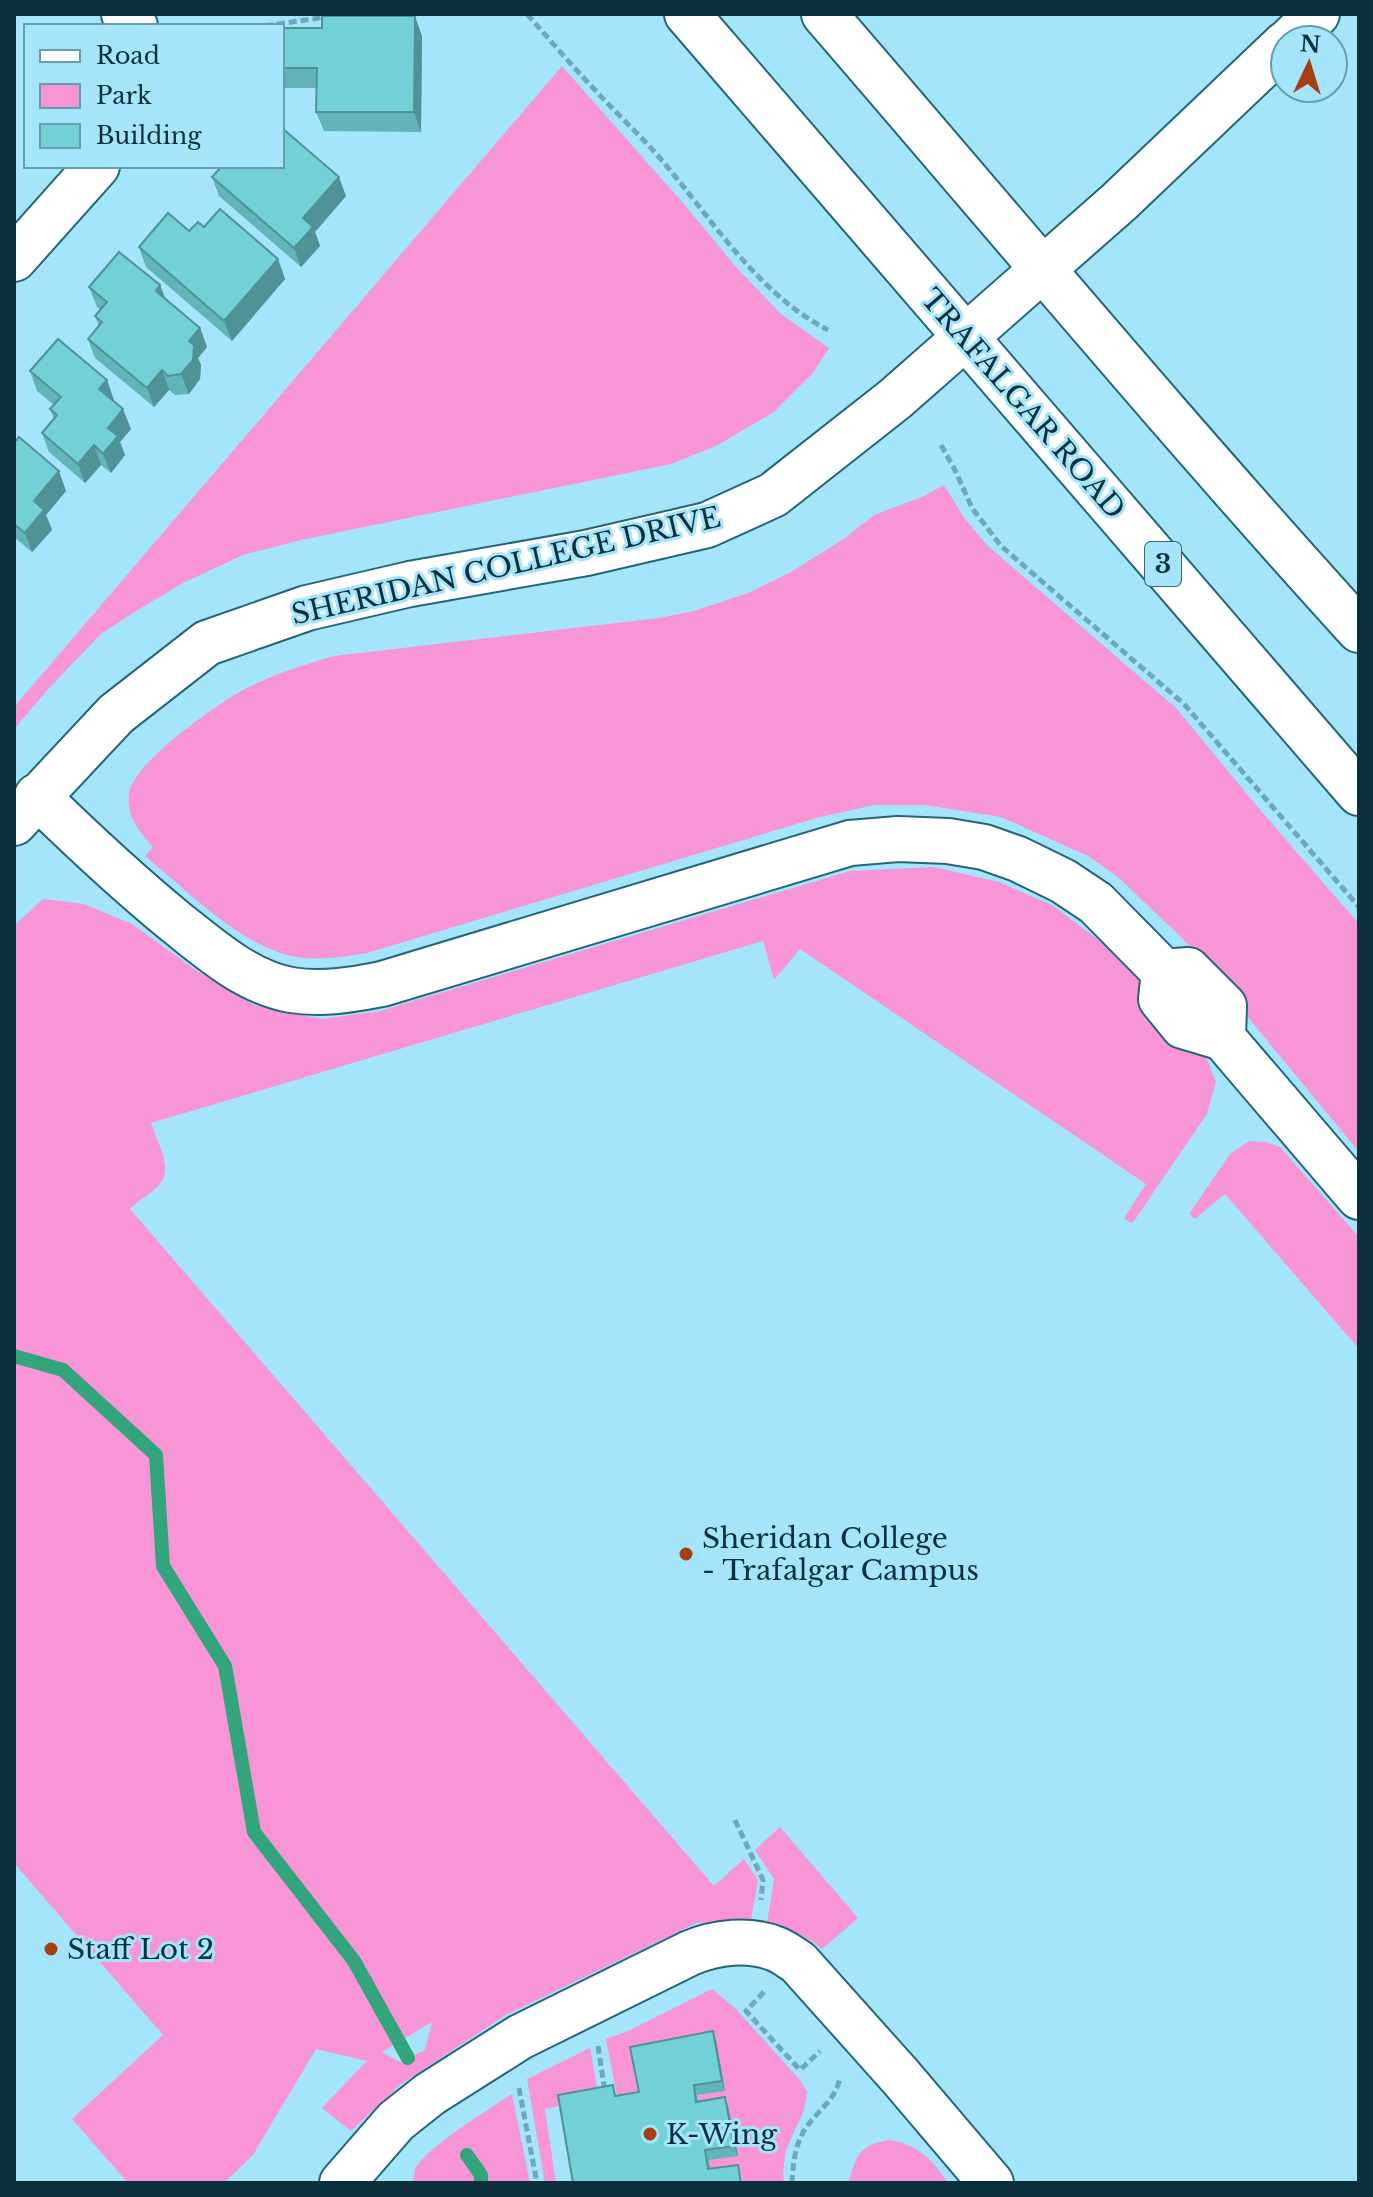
<svg xmlns="http://www.w3.org/2000/svg" width="1373" height="2197" viewBox="0 0 1373 2197" font-family="'Libre Baskerville',serif">
  <style>
    .green { fill: #f895d7; fill-rule: evenodd }
    .lines { fill: none; stroke-linecap: round; stroke-linejoin: round }
    .stream { stroke: #32a57c; stroke-width: 14 }
    .minor-casing { stroke: #246679; stroke-width: 48 }
    .major-casing { stroke: #246679; stroke-width: 48 }
    .path { stroke: #70a7b9; stroke-width: 5; stroke-dasharray: 8 4; stroke-linecap: butt }
    .minor { stroke: #fff; stroke-width: 44 }
    .major { stroke: #fff; stroke-width: 44 }
    .wall { fill: #62b4b8 }
    .shaded-wall { fill: #509296 }
    .building { fill: #72d1d6; stroke: #509296; stroke-width: 2 }
    .poi-dot { fill: #a54014; stroke: #a4e5fb; stroke-width: 3 }
    .labels { text-anchor: middle; dominant-baseline: central; stroke-width: 6; stroke-linejoin: round; paint-order: stroke }
    .shield { fill: #a4e5fb; stroke: #396675; stroke-width: 2 }
    .shield-label { font-size: 26px; font-weight: bold; fill: #0b303b }
    .street-label { font-size: 28px; fill: #0b303b; stroke: #a4e5fb }
    .poi-label { font-size: 28px; fill: #0b303b; stroke: #a4e5fb; text-anchor: start }
  </style>
  <rect width="100%" height="100%" fill="#a4e5fb"/>
  <path class="green" d="M 562,66 L 684,204 L 736,267 L 781,314 L 829,348 L 813,373 L 774,412 L 716,446 L 671,464 L 301,540 L 243,555 L 183,583 L 136,611 L 101,634 L 51,686 L 14,729 L 14,707 Z
    M 944,485 L 965,519 L 988,546 L 1176,708 L 1256,805 L 1359,924 L 1359,1152 L 1186,942 L 1118,877 L 1088,856 L 1001,817 L 925,805 L 874,805 L 816,818 L 367,953 C 341,957 312,962 287,955 C 233,939 188,891 145,856 L 153,847 C 139,832 126,816 129,793 C 134,762 218,703 247,688 C 274,674 304,665 334,656 L 659,618 L 694,611 L 748,593 L 791,572 L 845,538 L 874,515 L 922,497 Z
    M 934,867 L 999,882 L 1052,905 L 1117,954 L 1206,1057 L 1216,1082 L 1207,1114 L 1134,1221 L 1131,1223 L 1125,1219 L 1126,1215 L 1146,1184 L 800,949 L 774,980 L 763,941 L 151,1123 C 156,1140 174,1168 160,1184 C 152,1193 139,1200 130,1209 L 714,1886 L 744,1859 L 758,1880 L 751,1920 L 696,1923 L 506,2015 L 401,2084 L 351,2131 L 322,2108 L 367,2061 L 316,2049 L 253,2155 L 224,2183 L 128,2183 L 72,2119 L 163,2035 L 14,1863 L 14,926 L 43,899 L 84,904 L 132,924 L 197,971 L 254,1005 L 322,1019 L 380,1011 L 850,871 ZM 432,2022 L 425,2050 L 400,2062 L 382,2052 Z
    M 1249,1141 L 1266,1142 L 1280,1147 L 1359,1237 L 1359,1349 L 1225,1194 L 1195,1219 L 1189,1214 L 1230,1154 Z
    M 780,1827 L 858,1918 L 822,1949 C 806,1935 788,1928 767,1923 L 774,1879 L 755,1850 Z
    M 712,1989 L 736,2009 L 800,2080 L 807,2092 L 804,2110 L 786,2150 L 783,2172 L 784,2183 L 743,2183 L 741,2175 L 712,2179 L 709,2160 L 737,2155 L 700,2112 L 697,2095 L 725,2090 L 619,2106 L 606,2039 L 628,2031 Z
    M 590,2048 L 599,2098 L 545,2109 L 556,2183 L 545,2183 L 527,2079 Z
    M 512,2094 L 530,2183 L 413,2183 C 413,2181 415,2172 415,2170 C 424,2149 491,2108 512,2094 Z
    M 891,2140 C 924,2148 929,2158 949,2183 L 850,2183 L 849,2180 C 858,2152 861,2144 891,2140 Z"/>
  <g class="lines">
    <path class="stream" d="M 14,1356 L 63,1370 L 156,1455 L 163,1566 L 225,1666 L 254,1832 L 354,1961 L 408,2058
      M 467,2155 L 481,2175 L 481,2183"/>
    <defs>
      <path id="minor" d="M 124,14 L 135,26
        M 1290,40 L 1317,14
        M 14,259 L 97,166
        M 37,796 C 82,840 128,883 177,923 C 211,950 247,982 291,990 C 322,995 351,990 382,984 L 850,843 L 898,839 L 948,841 L 984,847 L 1018,859 L 1063,881 L 1096,903 L 1164,972
        M 14,823 L 116,714 L 207,643 L 307,608 L 410,584 L 586,553 L 707,525 L 773,495 L 895,399 L 1044,268 L 1119,202 L 1285,44
        M 1164,972 L 1161,999 L 1183,1026 L 1223,1038 L 1359,1197
        M 1164,972 L 1188,970 L 1224,1006 L 1223,1038
        M 342,2183 L 396,2121 L 430,2094 L 520,2037 L 690,1953 C 716,1942 749,1938 776,1949 C 784,1952 791,1958 798,1962 L 900,2076 L 991,2183"/>
      <path id="major" d="M 687,14 L 1359,793
        M 824,14 C 1002,220 1176,429 1359,630"/>
    </defs>
    <use href="#minor" class="minor-casing"/>
    <use href="#major" class="major-casing"/>
    <path class="path" d="M 527,14 C 550,40 572,66 596,91 C 616,113 639,134 659,157 C 711,217 755,292 828,330
      M 336,16 L 351,14
      M 265,26 L 326,17
      M 941,445 L 956,472 L 972,508 L 1001,546 L 1184,704 L 1359,907
      M 735,1820 L 763,1880 L 761,1900
      M 764,1992 L 746,2011 L 800,2070 L 820,2051
      M 598,2046 L 605,2092
      M 519,2088 L 537,2183
      M 792,2183 C 793,2164 795,2145 805,2129 C 817,2111 837,2099 840,2077"/>
    <use href="#minor" class="minor"/>
    <use href="#major" class="major"/>
  </g>
  <path class="wall" d="M 282,28 L 422,36 L 421,132 L 324,131 L 316,112 L 317,88 L 282,88 Z
    M 212,177 L 346,196 L 315,232 L 320,246 L 301,267 L 219,196 Z
    M 204,227 L 278,259 L 285,279 L 232,341 L 146,267 L 139,247 Z
    M 89,287 L 165,299 L 200,328 L 207,347 L 198,358 L 201,365 L 200,379 L 189,394 L 175,395 L 169,390 L 154,407 L 95,358 L 88,339 L 99,326 L 95,316 L 100,310 L 97,307 Z
    M 30,371 L 107,380 L 113,401 L 131,429 L 120,442 L 125,455 L 111,473 L 101,465 L 85,483 L 49,452 L 42,433 L 54,419 L 50,409 L 54,405 L 37,391 Z
    M 14,443 L 66,491 L 46,515 L 52,530 L 32,552 L 14,537 Z
    M 713,2031 L 716,2041 L 725,2091 L 697,2095 L 698,2102 L 728,2107 L 738,2156 L 709,2160 L 710,2168 L 741,2175 L 573,2183 L 617,2096 L 639,2092 Z"/>
  <path class="shaded-wall" d="M 415,16 L 422,36 L 421,132 L 414,112 Z
    M 339,177 L 346,196 L 315,232 L 320,246 L 301,267 L 294,248 L 303,218 Z
    M 278,259 L 285,279 L 232,341 L 224,321 Z
    M 160,285 L 168,305 L 156,291 Z
    M 200,328 L 207,347 L 198,358 L 201,365 L 200,379 L 189,394 L 181,374 L 189,341 Z
    M 162,370 L 169,390 L 154,407 L 147,388 Z
    M 107,380 L 114,400 L 106,408 L 99,389 Z
    M 123,409 L 131,429 L 120,442 L 125,455 L 111,473 L 103,454 L 108,428 Z
    M 94,445 L 101,465 L 85,483 L 78,464 Z
    M 59,471 L 66,491 L 46,515 L 52,530 L 32,552 L 25,533 L 34,501 Z
    M 713,2031 L 716,2041 L 725,2091 L 722,2081 Z
    M 725,2097 L 728,2107 L 738,2156 L 734,2146 Z"/>
  <path class="building" d="M 322,16 L 415,16 L 414,112 L 316,112 L 317,68 L 282,68 L 282,28 L 322,28 Z
    M 282,128 L 339,177 L 303,218 L 313,227 L 294,248 L 212,177 L 222,166 L 282,166 Z
    M 220,209 L 278,259 L 224,321 L 139,247 L 168,213 L 189,231 L 198,222 L 204,227 Z
    M 119,252 L 160,285 L 156,291 L 200,328 L 189,341 L 194,345 L 193,360 L 181,374 L 168,376 L 162,370 L 147,388 L 88,339 L 102,322 L 95,316 L 107,302 L 89,287 Z
    M 58,339 L 107,380 L 99,389 L 123,409 L 108,428 L 118,436 L 103,454 L 94,445 L 78,464 L 42,433 L 57,415 L 50,409 L 61,397 L 30,371 Z
    M 19,437 L 59,471 L 34,501 L 44,510 L 25,533 L 14,524 L 14,443 Z
    M 713,2031 L 722,2081 L 694,2085 L 696,2102 L 725,2097 L 734,2146 L 705,2150 L 708,2169 L 738,2165 L 741,2183 L 573,2183 L 558,2095 L 613,2085 L 615,2096 L 639,2092 L 630,2047 Z"/>
  <g class="poi-dot">
    <circle cx="686" cy="1554" r="8"/>
    <circle cx="51" cy="1949" r="8"/>
    <circle cx="650" cy="2134" r="8"/>
  </g>
  <g class="labels">
    <rect class="shield" x="1145" y="542" width="36" height="44" rx="6"/>
    <g class="shield-label">
      <text x="1163" y="564">3</text>
    </g>
    <g class="street-label">
      <text transform="translate(1023 404) rotate(49)">TRAFALGAR ROAD</text>
      <text transform="translate(506 566) rotate(-13)">SHERIDAN COLLEGE DRIVE</text>
    </g>
    <g class="poi-label">
      <text x="702" y="1538">Sheridan College<tspan x="702" dy="32">- Trafalgar Campus</tspan></text>
      <text x="67" y="1949">Staff Lot 2</text>
      <text x="666" y="2134">K-Wing</text>
    </g>
  </g>
  <rect width="1373" height="2197" fill="none" stroke="#0b303b" stroke-width="32"/>
  <rect x="24" y="24" width="260" height="144" fill="#a4e5fb" stroke="#679dae" stroke-width="2"/>
  <rect x="40" y="50" width="40" height="12" fill="#ffffff" stroke="#679dae" stroke-width="2"/>
  <text x="96" y="64" font-size="24" fill="#0b303b">Road</text>
  <rect x="40" y="84" width="40" height="24" fill="#f895d7" stroke="#679dae" stroke-width="2"/>
  <text x="96" y="104" font-size="24" fill="#0b303b">Park</text>
  <rect x="40" y="124" width="40" height="24" fill="#72d1d6" stroke="#679dae" stroke-width="2"/>
  <text x="96" y="144" font-size="24" fill="#0b303b">Building</text>
  <g transform="translate(1309 64) rotate(4)"><circle r="38" fill="#a4e5fb" stroke="#679dae" stroke-width="2"/>
  <path d="M0-6L14 30L0 20L-14 30Z" fill="#a54014"/>
  <text y="-12" font-size="22" font-weight="bold" text-anchor="middle" fill="#0b303b">N</text>
  </g>
</svg>
